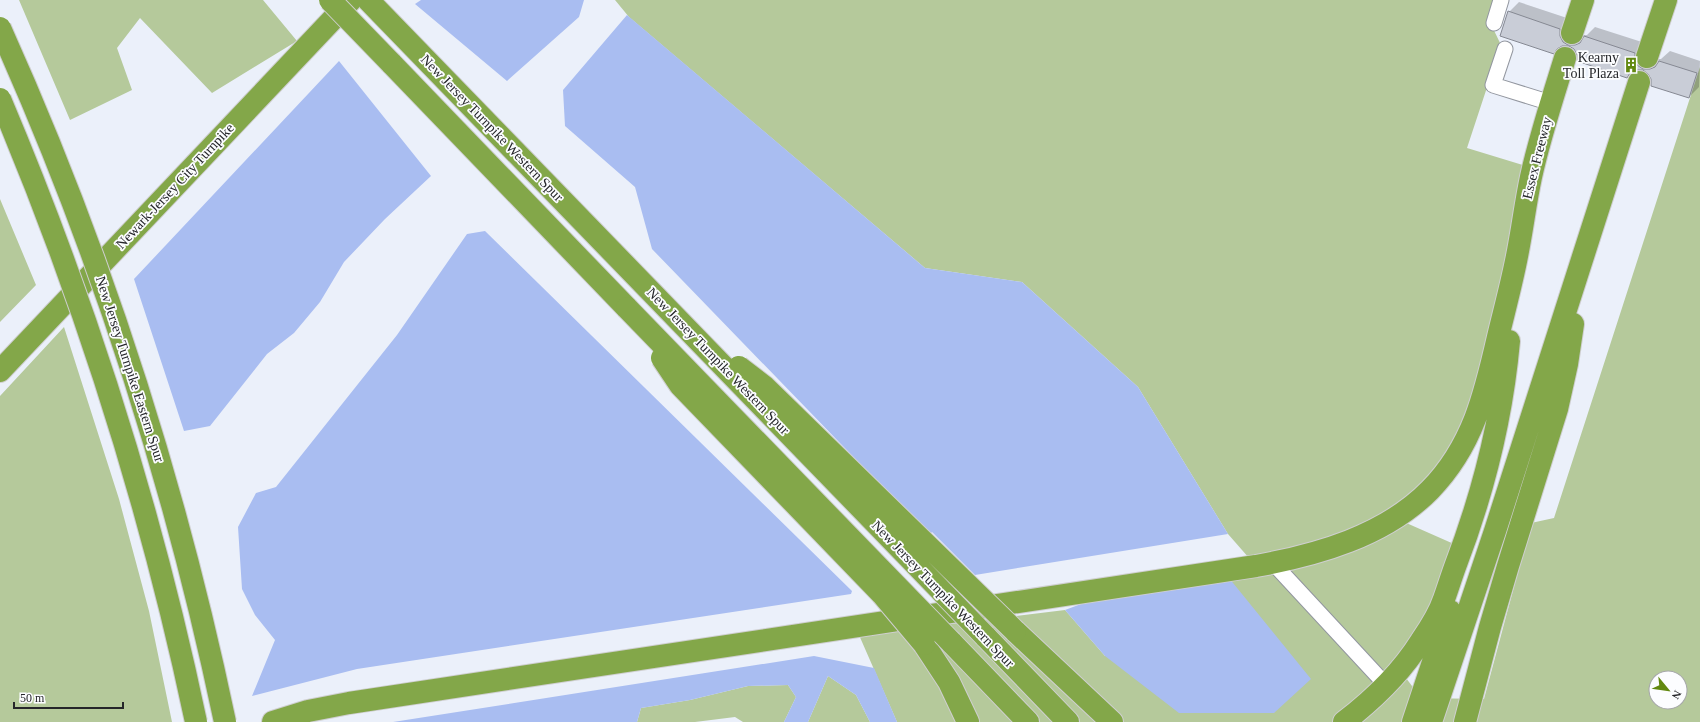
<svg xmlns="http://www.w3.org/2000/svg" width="1700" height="722" viewBox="0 0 1700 722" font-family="Georgia,serif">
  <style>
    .green { fill: #b5c99b; fill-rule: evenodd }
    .water { fill: #a9bdf1 }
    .shadow { fill: #0003 }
    .building { fill: #c9cdd7; stroke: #868993 }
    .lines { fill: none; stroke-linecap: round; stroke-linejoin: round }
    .minor-casing { stroke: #92969f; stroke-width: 17 }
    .highway-casing { stroke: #cfcfd0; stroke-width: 24 }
    .minor { stroke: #fff; stroke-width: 15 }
    .highway { stroke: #83a749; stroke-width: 22 }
    .highway-bridge-casing { stroke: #cfcfd0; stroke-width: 24; stroke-linecap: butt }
    .highway-bridge { stroke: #83a749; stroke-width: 22 }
    .labels { text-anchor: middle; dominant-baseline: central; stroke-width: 3.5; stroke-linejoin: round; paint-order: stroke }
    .poi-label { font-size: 14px; fill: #25262a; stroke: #fcfdff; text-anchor: end }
    .street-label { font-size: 14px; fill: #25262a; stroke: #fcfdff }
  </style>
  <rect width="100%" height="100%" fill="#ebf0fa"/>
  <path class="green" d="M 19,0 L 263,0 L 297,41 L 212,93 L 140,18 L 117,48 L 132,90 L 70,120 Z
    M 615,0 L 1493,0 L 1488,18 L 1501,45 L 1467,148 L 1533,168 L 1476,418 L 1395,518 L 1463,548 L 1400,670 L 1421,698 L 1484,699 L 1531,523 L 1554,518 L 1700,67 L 1700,722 L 897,722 L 859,635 L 1065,610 L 1105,656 L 1229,578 L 1256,566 L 1228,534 L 1138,387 L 1022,282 L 925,268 L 629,17 ZM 1656,678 L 1680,678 L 1680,702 L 1656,702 Z
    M 0,199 L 36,285 L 0,322 Z
    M 64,327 L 119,499 L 149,611 L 172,722 L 0,722 L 0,396 Z
    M 828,676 L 856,695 L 870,722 L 808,722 Z
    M 788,685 L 796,697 L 784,722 L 743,722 L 735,717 L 695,722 L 637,722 L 641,708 L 690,700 L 748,686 Z"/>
  <path class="water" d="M 421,0 L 584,0 L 579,17 L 507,81 L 415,4 Z
    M 627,15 L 925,268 L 1022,282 L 1138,387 L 1228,534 L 975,575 L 932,532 L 929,535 L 652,249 L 635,187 L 565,126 L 563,90 Z
    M 339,61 L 431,176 L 385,219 L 344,262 L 320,302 L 294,333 L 267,354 L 210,426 L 184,431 L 134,279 Z
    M 485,231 L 852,591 L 851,594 L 357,669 L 252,696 L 275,640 L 255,615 L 242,589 L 238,527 L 256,493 L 276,487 L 397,335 L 467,234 Z
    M 1229,578 L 1311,679 L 1274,713 L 1179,713 L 1105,656 L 1065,610 L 1081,604 Z
    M 814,656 L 874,668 L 897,722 L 870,722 L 856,695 L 828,676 L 808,722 L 784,722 L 796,697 L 788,685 L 748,686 L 690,700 L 641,708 L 637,722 L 393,722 Z"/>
  <path class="shadow" d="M 1519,2 L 1570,19 L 1579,35 L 1587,35 L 1595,27 L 1645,43 L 1654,59 L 1661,59 L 1670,51 L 1700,61 L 1699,87 L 1689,97 L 1652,79 L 1649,73 L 1644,69 L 1634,70 L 1627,77 L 1578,55 L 1575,49 L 1569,45 L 1560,46 L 1509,12 Z"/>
  <path class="building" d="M 1508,11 L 1560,29 L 1560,36 L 1563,42 L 1568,45 L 1575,45 L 1580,43 L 1584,36 L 1635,53 L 1635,59 L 1637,65 L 1643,69 L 1650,69 L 1655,67 L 1659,61 L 1697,73 L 1689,98 L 1651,86 L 1651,79 L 1648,74 L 1643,70 L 1636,70 L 1630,73 L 1627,78 L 1577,61 L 1577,55 L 1574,49 L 1569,46 L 1562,46 L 1557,49 L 1554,54 L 1500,36 Z"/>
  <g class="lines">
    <defs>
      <path id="minor" d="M 1494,23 L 1501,0
        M 1505,49 L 1493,85 L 1551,103
        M 1273,563 L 1386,685"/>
      <path id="highway" d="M 1572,33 L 1583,0
        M 1647,57 L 1666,0
        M 391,63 L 627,308
        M 0,371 L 351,0
        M 1015,631 L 1112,722
        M 985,636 L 1068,722
        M 951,642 L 1028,722
        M 924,644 L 949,682 L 968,722
        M 273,722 L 308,711 L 349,703 L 1256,566 C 1317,555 1385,536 1430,490 C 1473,446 1485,394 1498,337 C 1504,312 1511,286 1516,261 C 1522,233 1525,205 1531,177 C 1540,136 1553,97 1565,58
        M 1344,722 C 1374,699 1401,673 1421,641 C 1430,628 1439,614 1444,599 C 1448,588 1451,578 1455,567 C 1483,494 1502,419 1509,341
        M 1413,722 L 1450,611
        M 1431,722 L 1495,531 L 1639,82
        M 1465,722 L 1490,627 L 1508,566 L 1557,409 L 1567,364 L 1573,324"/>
    </defs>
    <use href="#minor" class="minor-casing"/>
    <use href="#highway" class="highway-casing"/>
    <use href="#minor" class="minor"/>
    <use href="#highway" class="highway"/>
    <defs>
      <path id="highway-bridge" d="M 330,0 L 391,63
        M 368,0 L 985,636
        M 0,28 C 100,250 175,483 225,722
        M 0,99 C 85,300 151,508 196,722
        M 627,308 L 951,642
        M 662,358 L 680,385 L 882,594 L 924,644
        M 739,367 L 765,387 L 1015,631"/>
    </defs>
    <use href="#highway-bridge" class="highway-bridge-casing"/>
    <use href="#highway-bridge" class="highway-bridge"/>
  </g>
  <defs>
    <symbol id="building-bare" viewBox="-9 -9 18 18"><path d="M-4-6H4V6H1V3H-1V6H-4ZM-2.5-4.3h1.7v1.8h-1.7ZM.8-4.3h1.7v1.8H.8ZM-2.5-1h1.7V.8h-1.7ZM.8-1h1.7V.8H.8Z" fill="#628810" stroke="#fcfdff" stroke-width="2.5" paint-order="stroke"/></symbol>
  </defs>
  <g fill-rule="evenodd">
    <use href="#building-bare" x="1620" y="54" width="22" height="22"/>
  </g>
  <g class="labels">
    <g class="poi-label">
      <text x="1619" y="57">Kearny<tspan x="1619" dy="16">Toll Plaza</tspan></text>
    </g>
    <g class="street-label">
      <text transform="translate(492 128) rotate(46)">New Jersey Turnpike Western Spur</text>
      <text transform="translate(1537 158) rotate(-76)">Essex Freeway</text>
      <text transform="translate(175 186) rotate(-47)">Newark-Jersey City Turnpike</text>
      <text transform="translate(718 361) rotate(46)">New Jersey Turnpike Western Spur</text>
      <text transform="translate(130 369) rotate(72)">New Jersey Turnpike Eastern Spur</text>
      <text transform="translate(943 594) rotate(46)">New Jersey Turnpike Western Spur</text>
    </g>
  </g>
  <g transform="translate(1668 690) rotate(119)"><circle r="19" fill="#fcfdff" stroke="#a6a7aa"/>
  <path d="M0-3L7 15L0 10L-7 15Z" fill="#628810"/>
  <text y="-6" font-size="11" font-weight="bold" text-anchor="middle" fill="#25262a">N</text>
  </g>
  <path d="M14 702v6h109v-6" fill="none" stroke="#25262a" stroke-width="2"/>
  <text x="20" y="702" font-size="12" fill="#25262a" stroke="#fcfdff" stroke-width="3" paint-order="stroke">50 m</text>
</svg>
